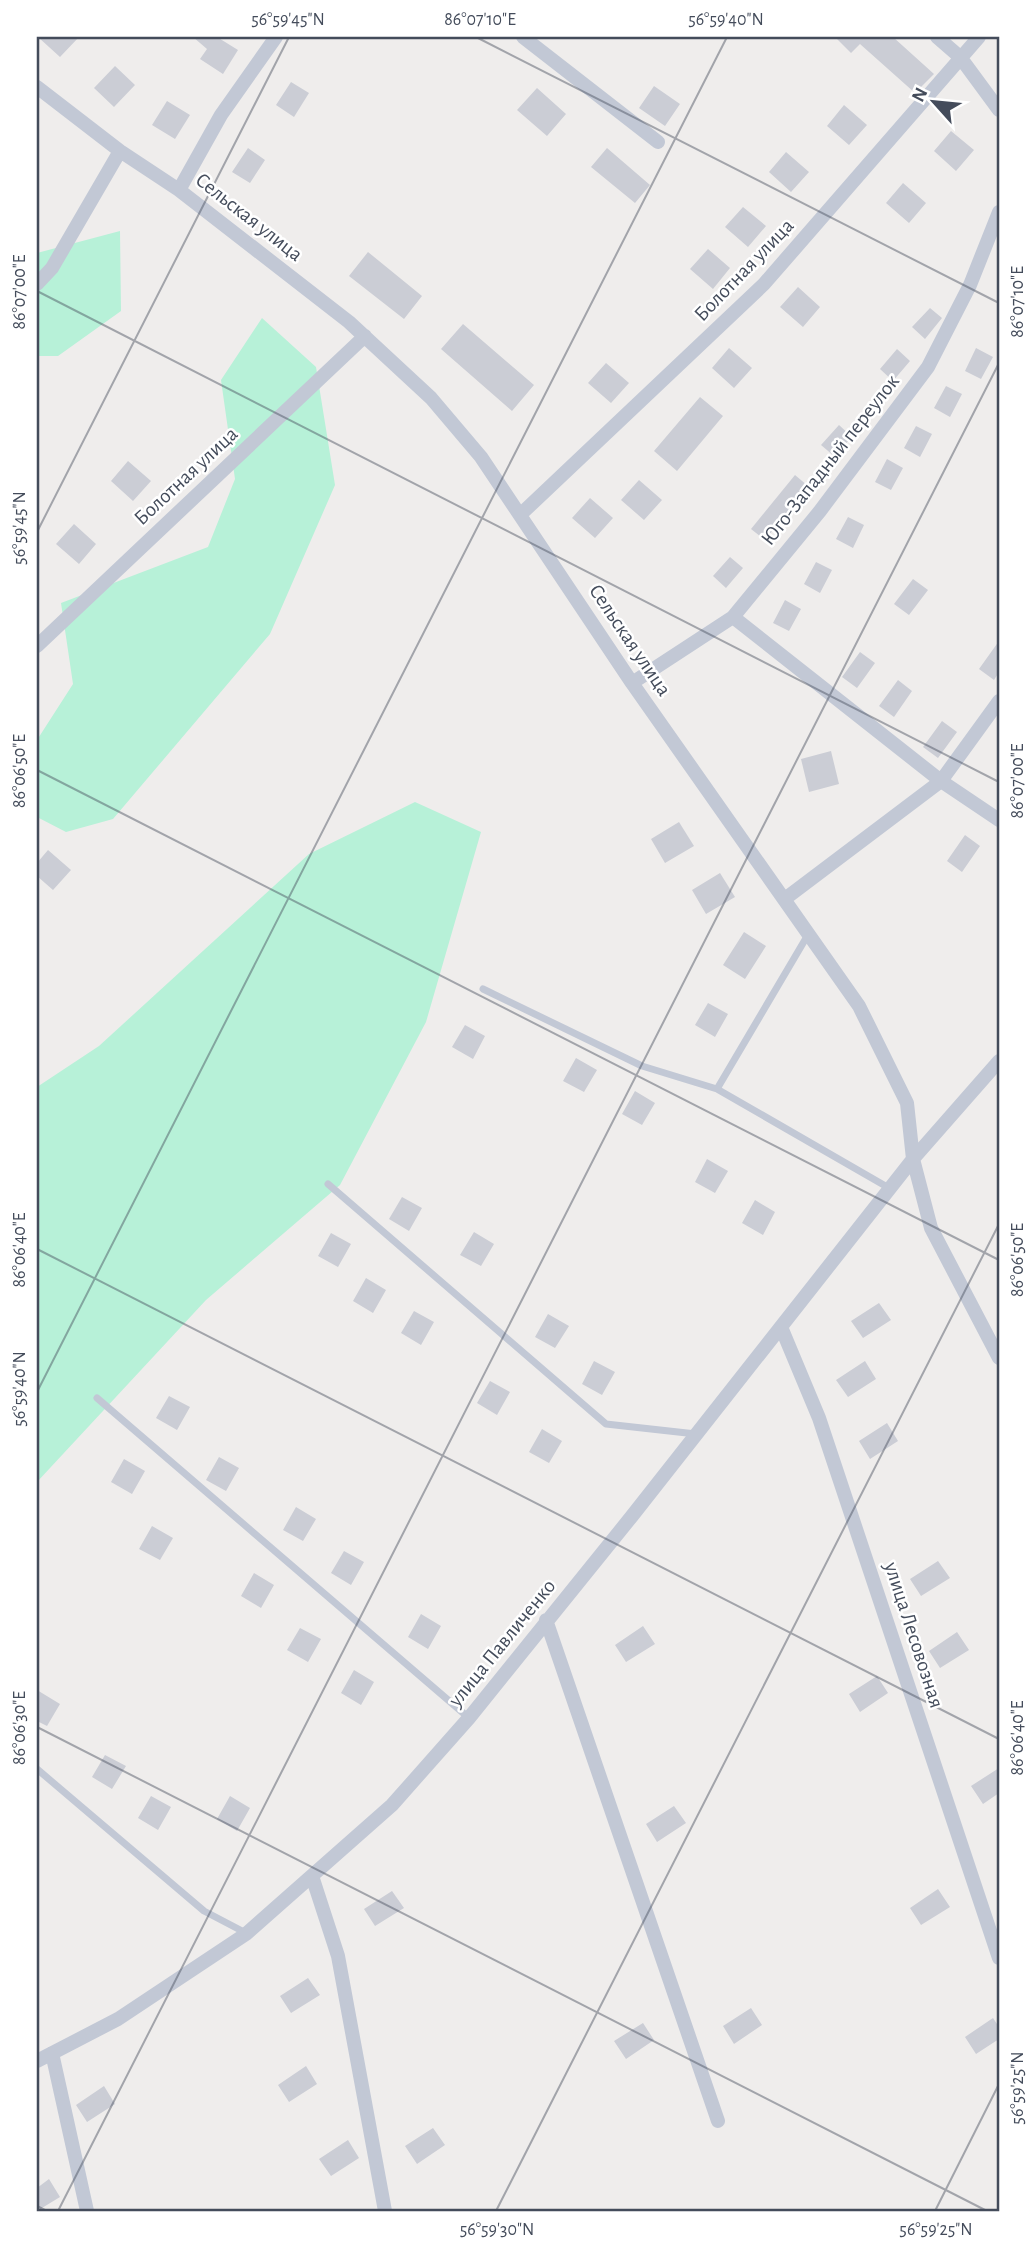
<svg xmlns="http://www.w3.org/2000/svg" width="1036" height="2248" viewBox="0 0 1036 2248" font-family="'Alegreya Sans',sans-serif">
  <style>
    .green { fill: #b7f1d8 }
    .building { fill: #cbcdd5 }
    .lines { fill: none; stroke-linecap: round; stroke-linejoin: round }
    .service { stroke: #c2c8d5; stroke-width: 7 }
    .minor { stroke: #c2c8d5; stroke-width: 14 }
    .ticks { fill: none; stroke: #444c5b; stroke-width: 2; stroke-opacity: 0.45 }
    .labels { text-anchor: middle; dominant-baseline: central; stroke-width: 5; stroke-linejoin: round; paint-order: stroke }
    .street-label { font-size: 21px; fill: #444c5b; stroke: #fff }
    .neatline { fill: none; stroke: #444c5b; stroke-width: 2.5 }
    .ticks-label { font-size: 18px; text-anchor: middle; fill: #444c5b }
  </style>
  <rect width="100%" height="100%" fill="#efedec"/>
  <path class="green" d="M 120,231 L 121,311 L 58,356 L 37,356 L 37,253 Z
    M 262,318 L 316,367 L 335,485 L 270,634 L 113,819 L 66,832 L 37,817 L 37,740 L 73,684 L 61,603 L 208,547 L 235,479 L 221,380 Z
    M 415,802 L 481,832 L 426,1022 L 340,1185 L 206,1300 L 37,1482 L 37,1087 L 99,1046 L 309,854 Z"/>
  <path class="building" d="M 38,37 L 79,37 L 60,57 Z
    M 193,37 L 217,37 L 238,50 L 223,74 L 200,59 L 207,49 Z
    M 835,37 L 893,37 L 934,74 L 915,93 L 860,44 L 851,53 Z
    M 115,66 L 135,85 L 114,107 L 94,88 Z
    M 291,82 L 309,93 L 294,117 L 276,105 Z
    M 654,86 L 680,104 L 665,126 L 639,108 Z
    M 537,88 L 566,114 L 547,136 L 517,110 Z
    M 167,101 L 190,115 L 175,139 L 152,125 Z
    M 844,105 L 867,125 L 849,145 L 827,126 Z
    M 951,131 L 974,150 L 956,171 L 934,151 Z
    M 248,148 L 265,160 L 250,183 L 232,172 Z
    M 607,148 L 650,185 L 635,203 L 591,167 Z
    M 786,152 L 809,172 L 791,192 L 769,172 Z
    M 903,183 L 926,203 L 909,223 L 886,203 Z
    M 743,207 L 766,226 L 748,247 L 725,227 Z
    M 708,249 L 730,268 L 713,289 L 690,269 Z
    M 368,252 L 422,296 L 404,319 L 349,276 Z
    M 798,287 L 820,307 L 803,327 L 780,307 Z
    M 930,308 L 942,318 L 925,339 L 912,327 Z
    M 463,324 L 534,385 L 512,411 L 441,349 Z
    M 729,348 L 752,368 L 734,388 L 712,368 Z
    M 976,348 L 993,357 L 981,379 L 965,371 Z
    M 897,349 L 910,361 L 893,381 L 880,369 Z
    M 606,363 L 629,383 L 611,403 L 588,383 Z
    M 946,386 L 962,394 L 950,417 L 934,408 Z
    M 700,397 L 723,416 L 677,471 L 654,451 Z
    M 839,425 L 852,437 L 834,456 L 821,445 Z
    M 916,426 L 932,434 L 920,457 L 904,448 Z
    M 887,459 L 903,468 L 891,490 L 875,482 Z
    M 128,461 L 151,481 L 133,501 L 111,481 Z
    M 795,475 L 808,486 L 765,540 L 751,529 Z
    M 639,480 L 662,500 L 644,520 L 621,500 Z
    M 590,498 L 613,518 L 595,538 L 572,518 Z
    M 848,517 L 864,525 L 853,548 L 836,539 Z
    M 74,524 L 96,544 L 79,564 L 56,544 Z
    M 730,557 L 743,568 L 726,588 L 713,576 Z
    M 816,562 L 832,570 L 820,593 L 804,584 Z
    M 913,579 L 928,590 L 909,615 L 894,604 Z
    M 785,600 L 801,609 L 789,631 L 773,623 Z
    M 999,641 L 999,672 L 994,680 L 979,669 Z
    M 860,652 L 875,663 L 857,688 L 842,677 Z
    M 898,680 L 912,691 L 894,717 L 879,706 Z
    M 942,721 L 957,732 L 938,758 L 923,747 Z
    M 831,751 L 839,784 L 809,792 L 801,759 Z
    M 679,822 L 694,846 L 665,863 L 651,839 Z
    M 965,835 L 980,846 L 962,872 L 947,861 Z
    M 48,850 L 71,870 L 53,890 L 37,876 L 37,863 Z
    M 720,873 L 735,897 L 706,914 L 692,890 Z
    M 744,932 L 766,946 L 745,979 L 723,965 Z
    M 708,1003 L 728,1014 L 715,1037 L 695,1025 Z
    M 465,1025 L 485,1036 L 473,1059 L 452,1047 Z
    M 576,1058 L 597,1070 L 584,1092 L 563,1081 Z
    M 635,1091 L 655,1103 L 642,1125 L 622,1114 Z
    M 707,1159 L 728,1171 L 715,1193 L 695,1182 Z
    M 402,1197 L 422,1208 L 409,1231 L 389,1219 Z
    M 755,1200 L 775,1212 L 763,1235 L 742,1223 Z
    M 474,1232 L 494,1244 L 481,1266 L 460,1255 Z
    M 331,1233 L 351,1244 L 338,1267 L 318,1256 Z
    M 366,1278 L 386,1290 L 373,1313 L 353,1301 Z
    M 879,1303 L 891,1320 L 863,1338 L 851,1321 Z
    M 414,1311 L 434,1322 L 421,1345 L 401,1333 Z
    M 548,1314 L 569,1326 L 555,1348 L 535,1337 Z
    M 594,1361 L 615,1372 L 602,1395 L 582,1384 Z
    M 865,1361 L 876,1379 L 848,1397 L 836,1380 Z
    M 490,1381 L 510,1392 L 497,1415 L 477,1403 Z
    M 169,1396 L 190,1407 L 177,1430 L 156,1418 Z
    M 887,1423 L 898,1441 L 870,1459 L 859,1441 Z
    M 542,1429 L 562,1441 L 549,1463 L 529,1452 Z
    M 219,1457 L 239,1468 L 226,1491 L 206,1480 Z
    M 124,1459 L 145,1471 L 132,1494 L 111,1482 Z
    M 296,1507 L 316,1519 L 303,1541 L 283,1530 Z
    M 152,1526 L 173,1538 L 160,1560 L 139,1549 Z
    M 344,1551 L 364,1562 L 351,1585 L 331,1573 Z
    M 938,1561 L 950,1578 L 921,1596 L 910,1579 Z
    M 254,1573 L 274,1585 L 261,1608 L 241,1596 Z
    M 421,1614 L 441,1626 L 428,1649 L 408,1637 Z
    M 643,1626 L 655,1644 L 626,1662 L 615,1645 Z
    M 300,1628 L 321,1639 L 308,1662 L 287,1650 Z
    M 957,1632 L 969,1650 L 940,1668 L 929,1651 Z
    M 354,1670 L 374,1682 L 361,1705 L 341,1693 Z
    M 877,1676 L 888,1693 L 860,1712 L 849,1694 Z
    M 37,1690 L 60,1704 L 47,1726 L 37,1721 Z
    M 105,1755 L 126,1766 L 112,1789 L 92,1777 Z
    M 999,1768 L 999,1793 L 983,1804 L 971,1786 Z
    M 151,1796 L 171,1807 L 158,1830 L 138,1818 Z
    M 230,1796 L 250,1808 L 237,1831 L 217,1819 Z
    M 674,1806 L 686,1823 L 657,1842 L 646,1824 Z
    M 938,1889 L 950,1907 L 921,1925 L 910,1908 Z
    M 392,1891 L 404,1908 L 375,1926 L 364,1909 Z
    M 308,1978 L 320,1995 L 291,2013 L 280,1996 Z
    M 751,2008 L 762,2025 L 734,2044 L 723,2026 Z
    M 993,2018 L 999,2027 L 999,2039 L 976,2054 L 965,2037 Z
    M 643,2023 L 654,2040 L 626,2059 L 614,2041 Z
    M 306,2066 L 317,2084 L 289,2102 L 278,2085 Z
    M 104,2086 L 115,2104 L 87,2122 L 76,2105 Z
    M 433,2128 L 445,2145 L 417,2164 L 405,2146 Z
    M 348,2140 L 359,2158 L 331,2176 L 319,2159 Z
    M 49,2179 L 60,2197 L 37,2211 L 37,2188 Z"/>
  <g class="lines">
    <path class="service" d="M 809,933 L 717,1089 L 889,1188
      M 483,989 L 642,1066 L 717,1089
      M 328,1184 L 606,1424 L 696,1434
      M 97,1398 L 469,1718
      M 37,1769 L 204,1911 L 246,1933"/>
    <path class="minor" d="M 523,37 L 658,142
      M 937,37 L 960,57 L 999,110
      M 37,87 L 120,151 L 179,190 L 349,322 L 431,398 L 481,457 L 632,683 L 859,1006 L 907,1103 L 913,1159 L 931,1228 L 999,1358
      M 179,190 L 221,115 L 276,37
      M 37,284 L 52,268 L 120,151
      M 521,514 L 764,284 L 979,37
      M 733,617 L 941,781 L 999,820
      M 37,646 L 365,336
      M 632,683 L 733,617 L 820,511 L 928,367 L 970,285 L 999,212
      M 786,898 L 941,781 L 999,701
      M 781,1327 L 819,1418 L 999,1958
      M 546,1620 L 718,2121
      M 312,1876 L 338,1956 L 385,2211
      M 52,2053 L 87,2211
      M 37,2061 L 118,2019 L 246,1934 L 392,1805 L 469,1718 L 632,1516 L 913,1159 L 999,1061"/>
  </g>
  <path class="ticks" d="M 476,37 L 999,303M 37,291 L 999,782M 37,532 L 289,37M 37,770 L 999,1260M 37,1249 L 999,1739M 37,1392 L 727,37M 37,1727 L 987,2211M 37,2206 L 47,2211M 58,2211 L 999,363M 496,2211 L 999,1224M 935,2211 L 999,2084"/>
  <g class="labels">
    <g class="street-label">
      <text transform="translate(249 217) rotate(38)">Сельская улица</text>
      <text transform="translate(744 270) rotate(-46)">Болотная улица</text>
      <text transform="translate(830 460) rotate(-52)">Юго-Западный переулок</text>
      <text transform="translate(186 476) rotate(-43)">Болотная улица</text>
      <text transform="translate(630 640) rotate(56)">Сельская улица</text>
      <text transform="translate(914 1635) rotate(72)">улица Лесовозная</text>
      <text transform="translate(502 1643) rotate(-51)">улица Павличенко</text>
    </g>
  </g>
  <rect width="1036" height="2248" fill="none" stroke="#ffffff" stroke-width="77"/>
  <g transform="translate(934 102) rotate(297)" stroke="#ffffff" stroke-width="5" paint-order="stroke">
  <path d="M0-5L12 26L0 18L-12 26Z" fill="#444c5b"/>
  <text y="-10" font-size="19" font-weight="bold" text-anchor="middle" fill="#444c5b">N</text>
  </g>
  <rect x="38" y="38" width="960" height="2172" class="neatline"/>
  <g class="ticks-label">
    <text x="288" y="25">56°59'45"N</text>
    <text x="480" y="25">86°07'10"E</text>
    <text x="726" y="25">56°59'40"N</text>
    <text transform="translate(19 292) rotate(-90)" y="6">86°07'00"E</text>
    <text transform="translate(1017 302) rotate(-90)" y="6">86°07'10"E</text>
    <text transform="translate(19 528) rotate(-90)" y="6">56°59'45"N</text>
    <text transform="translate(19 771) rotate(-90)" y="6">86°06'50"E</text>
    <text transform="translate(1017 781) rotate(-90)" y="6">86°07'00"E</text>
    <text transform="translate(19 1250) rotate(-90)" y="6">86°06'40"E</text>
    <text transform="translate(1017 1260) rotate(-90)" y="6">86°06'50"E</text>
    <text transform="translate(19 1389) rotate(-90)" y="6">56°59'40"N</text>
    <text transform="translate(19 1728) rotate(-90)" y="6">86°06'30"E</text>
    <text transform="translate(1017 1738) rotate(-90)" y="6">86°06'40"E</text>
    <text transform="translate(1017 2088) rotate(-90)" y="6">56°59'25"N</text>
    <text x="497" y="2235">56°59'30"N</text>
    <text x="936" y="2235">56°59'25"N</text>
  </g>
</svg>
